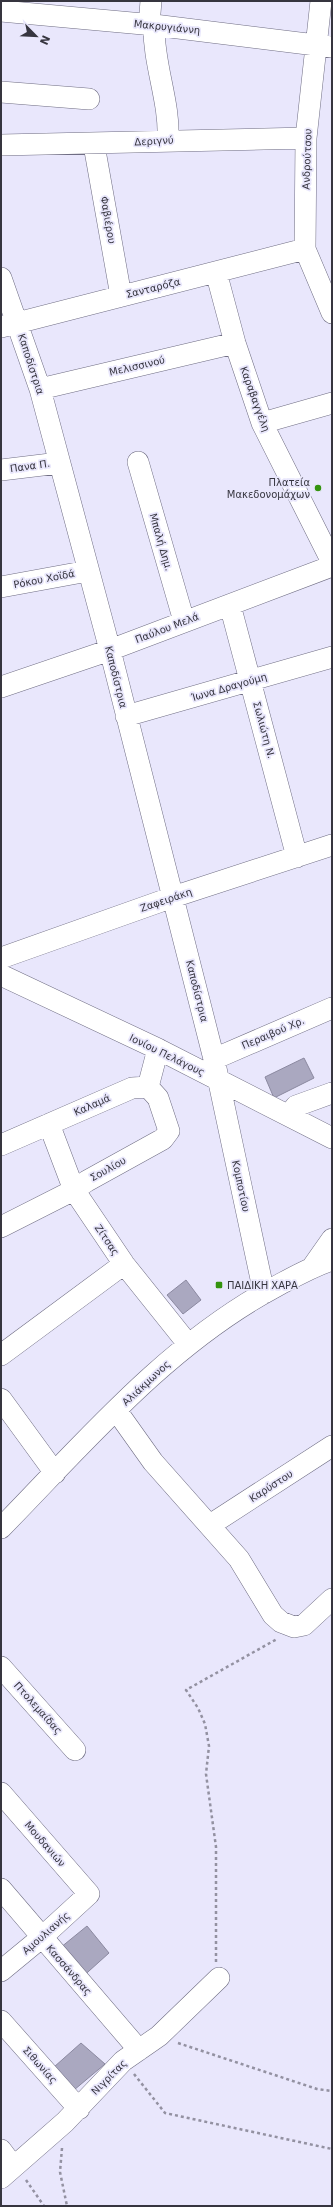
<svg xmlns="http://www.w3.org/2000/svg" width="333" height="2207" viewBox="0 0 333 2207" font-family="'DejaVu Sans',sans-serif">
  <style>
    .building { fill: #aaa8c0; stroke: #8b89a0 }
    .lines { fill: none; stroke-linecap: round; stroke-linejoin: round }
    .minor-casing { stroke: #6f6d83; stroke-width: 22 }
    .path { stroke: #9391a1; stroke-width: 2.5; stroke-dasharray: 3 3; stroke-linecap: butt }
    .minor { stroke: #fff; stroke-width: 21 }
    .poi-dot { fill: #34930f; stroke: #e9e7fc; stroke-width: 1.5 }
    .labels { text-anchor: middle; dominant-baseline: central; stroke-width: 3.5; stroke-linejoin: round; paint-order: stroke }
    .street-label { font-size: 10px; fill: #36353f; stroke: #e9e7fc }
    .poi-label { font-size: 10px; fill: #36353f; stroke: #e9e7fc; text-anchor: end }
  </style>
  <rect width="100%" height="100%" fill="#e9e7fc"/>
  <path class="building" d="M 304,1058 L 314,1078 L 274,1098 L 265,1077 Z
    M 186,1280 L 201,1300 L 183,1314 L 167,1295 Z
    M 87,1926 L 109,1953 L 79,1980 L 60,1948 Z
    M 81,2043 L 105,2064 L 74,2090 L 54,2067 Z"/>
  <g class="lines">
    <defs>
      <path id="minor" d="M 321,1 L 306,138 L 305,249 L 332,313
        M 1,11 L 154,25 L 332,47
        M 149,25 L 151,1
        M 154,25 C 153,64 170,101 168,140
        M 1,92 L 89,99
        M 1,145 L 306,138
        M 94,145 L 121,296
        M 216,272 L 235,343 L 262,423 L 332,562
        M 1,278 L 40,389 L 110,650 L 214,1059 L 264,1293
        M 1,327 L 305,249
        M 40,389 L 235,343
        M 262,423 L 332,403
        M 138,462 L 184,621
        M 1,470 L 59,463
        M 1,587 L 88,571
        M 230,605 L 297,857
        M 1,687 L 110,650 L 332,566
        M 126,716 L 332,657
        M 1,958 L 173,897 L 332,845
        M 1,975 L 158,1049 L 332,1138
        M 214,1059 L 332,1008
        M 289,1115 L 296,1106 L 332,1093
        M 49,1124 L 74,1190 L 124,1264 L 188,1344
        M 1,1145 L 132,1088 L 148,1087 L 158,1049
        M 1,1227 L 74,1190 L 87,1181 L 163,1139 L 169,1131 L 158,1098 L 148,1087
        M 313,1266 L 332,1239
        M 1,1355 L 124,1264
        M 1,1399 L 55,1473
        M 116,1410 L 153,1462 L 239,1559 L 273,1615 L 281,1622 L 294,1627 L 304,1625 L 332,1599
        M 210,1525 L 332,1446
        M 1,1528 C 86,1441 167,1345 275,1287 C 294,1277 311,1267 332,1260
        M 1,1667 L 75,1750
        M 1,1793 L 89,1894 L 41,1938 L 1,1971
        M 1,1889 L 139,2050
        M 1,2021 L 79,2109
        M 1,2150 L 13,2166
        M 1,2178 L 65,2122 L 123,2061 L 159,2036 L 219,1978"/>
    </defs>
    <use href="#minor" class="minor-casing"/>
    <path class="path" d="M 216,1962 L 216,1847 L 206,1774 L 209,1746 L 205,1724 L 198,1708 L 186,1690 L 277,1639
      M 178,2043 L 317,2089 L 332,2091
      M 134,2074 L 165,2113 L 332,2149
      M 62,2148 L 60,2172 L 67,2206
      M 26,2180 L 44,2206"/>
    <use href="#minor" class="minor"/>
  </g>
  <g class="poi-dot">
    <circle cx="318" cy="488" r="4"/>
    <rect x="215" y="1281" width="8" height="8" rx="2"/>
  </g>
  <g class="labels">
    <g class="street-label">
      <text transform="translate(167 27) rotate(6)">Μακρυγιάννη</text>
      <text transform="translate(154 141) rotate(-3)">Δεριγνύ</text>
      <text transform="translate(307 159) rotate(-88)">Ανδρούτσου</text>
      <text transform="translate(108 220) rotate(80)">Φαβιέρου</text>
      <text transform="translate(153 288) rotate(-14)">Σανταρόζα</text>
      <text transform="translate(31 364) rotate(72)">Καποδίστρια</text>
      <text transform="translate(137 366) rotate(-13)">Μελισσινού</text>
      <text transform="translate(255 399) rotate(70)">Καραβαγγέλη</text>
      <text transform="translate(30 466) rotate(-8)">Πανα Π.</text>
      <text transform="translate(161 542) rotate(74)">Μπαλή Δημ.</text>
      <text transform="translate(44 579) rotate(-11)">Ρόκου Χοϊδά</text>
      <text transform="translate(167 628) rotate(-21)">Παύλου Μελά</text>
      <text transform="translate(116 677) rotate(76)">Καποδίστρια</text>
      <text transform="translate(229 687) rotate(-16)">Ίωνα Δραγούμη</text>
      <text transform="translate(264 730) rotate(75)">Σωλιώτη Ν.</text>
      <text transform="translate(166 900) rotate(-19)">Ζαφειράκη</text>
      <text transform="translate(197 991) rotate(76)">Καποδίστρια</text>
      <text transform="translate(273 1033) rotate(-23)">Περαιβού Χρ.</text>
      <text transform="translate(167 1055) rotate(26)">Ιονίου Πελάγους</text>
      <text transform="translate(92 1105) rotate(-24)">Καλαμά</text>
      <text transform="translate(108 1169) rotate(-29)">Σουλίου</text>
      <text transform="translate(241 1186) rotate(78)">Κομποτίου</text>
      <text transform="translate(107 1240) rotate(56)">Ζίτσας</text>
      <text transform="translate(146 1383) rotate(-43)">Αλιάκμωνος</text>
      <text transform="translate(271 1486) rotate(-33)">Καρύστου</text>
      <text transform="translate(38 1708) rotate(48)">Πτολεμαίδας</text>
      <text transform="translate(45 1844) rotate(49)">Μουδανιών</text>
      <text transform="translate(46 1933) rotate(-41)">Αμουλιανής</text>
      <text transform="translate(69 1970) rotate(49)">Κασσάνδρας</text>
      <text transform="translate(40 2065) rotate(48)">Σιθωνίας</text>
      <text transform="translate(109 2077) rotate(-45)">Νιγρίτας</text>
    </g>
    <g class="poi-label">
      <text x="310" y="482">Πλατεία<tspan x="310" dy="12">Μακεδονομάχων</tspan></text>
      <text x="227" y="1285" text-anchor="start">ΠΑΙΔΙΚΗ ΧΑΡΑ</text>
    </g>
  </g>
  <rect width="333" height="2207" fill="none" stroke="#36353f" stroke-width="4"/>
  <g transform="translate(36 36) rotate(114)" stroke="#e9e7fc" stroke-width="3" paint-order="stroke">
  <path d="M0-3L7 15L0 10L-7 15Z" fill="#36353f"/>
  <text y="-6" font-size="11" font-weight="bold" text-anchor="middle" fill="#36353f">N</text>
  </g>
</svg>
